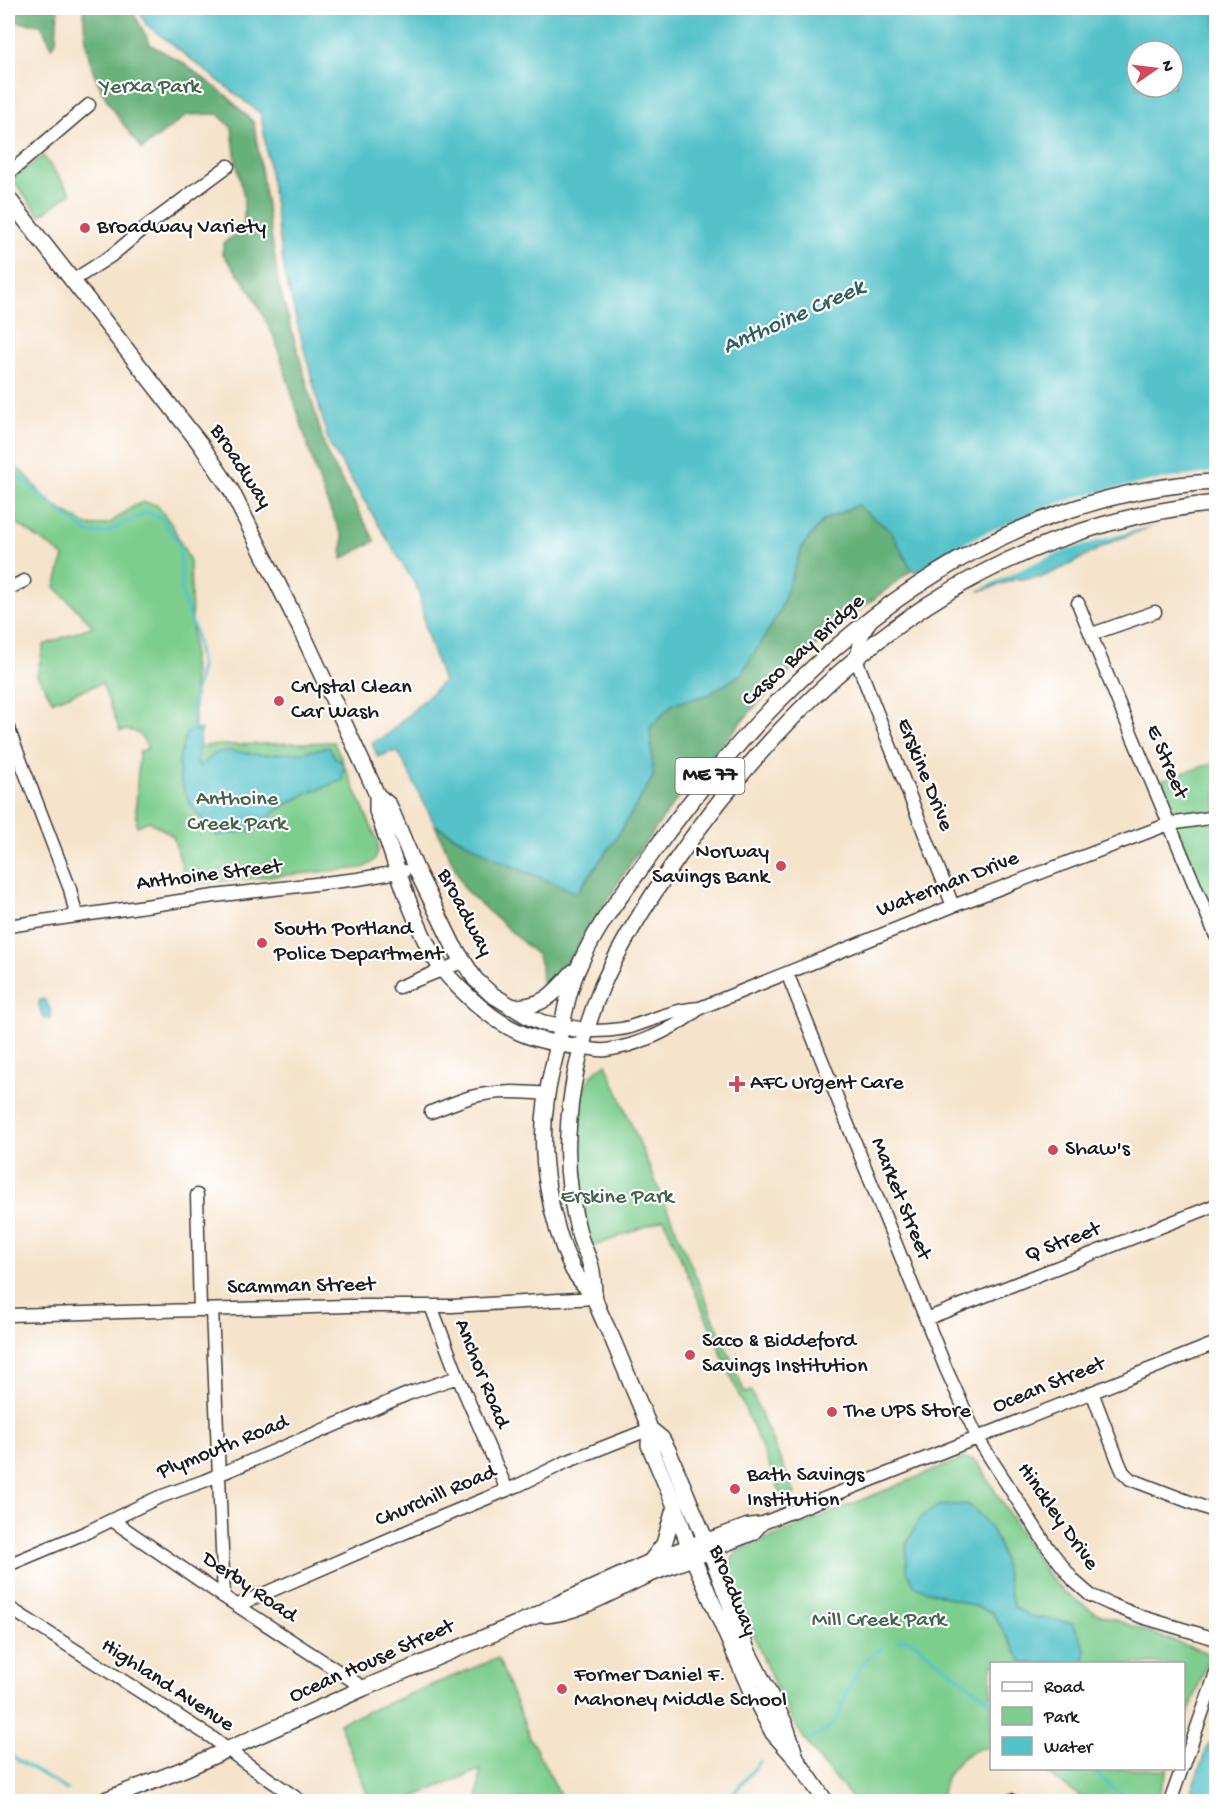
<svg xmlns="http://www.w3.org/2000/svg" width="1224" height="1809" viewBox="0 0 1224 1809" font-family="'Gochi Hand',sans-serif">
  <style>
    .green { fill: #7dcd8e; stroke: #4c7455; stroke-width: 1.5 }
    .forest { fill: #66b079; stroke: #41664a; stroke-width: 1.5 }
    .water { fill: #54c2c9; stroke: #386f72; stroke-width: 1.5; fill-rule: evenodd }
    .pier { fill: #f5e3cb }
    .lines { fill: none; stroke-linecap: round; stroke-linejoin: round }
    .stream { stroke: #54c2c9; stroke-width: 3 }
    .minor-casing { stroke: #3d3a36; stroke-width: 15 }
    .major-casing { stroke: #3d3a36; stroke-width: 18 }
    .minor { stroke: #fff; stroke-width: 12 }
    .major { stroke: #fff; stroke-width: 15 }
    .poi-dot { fill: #d1495b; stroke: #fff; stroke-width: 2 }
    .labels { text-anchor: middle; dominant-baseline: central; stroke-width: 4.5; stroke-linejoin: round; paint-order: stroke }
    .shield { fill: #fff; stroke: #606060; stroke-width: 1.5 }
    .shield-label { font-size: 21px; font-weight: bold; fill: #1c1c1c }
    .park-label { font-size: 22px; fill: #43634a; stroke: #fff }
    .poi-label { font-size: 22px; fill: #1c1c1c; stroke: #fff; text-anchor: start }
    .street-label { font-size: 22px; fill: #1c1c1c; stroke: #fff }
    .water-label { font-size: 24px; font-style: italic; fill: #325e61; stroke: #fff }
  </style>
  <rect width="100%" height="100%" fill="#fff"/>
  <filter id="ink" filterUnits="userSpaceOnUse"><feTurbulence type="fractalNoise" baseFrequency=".0167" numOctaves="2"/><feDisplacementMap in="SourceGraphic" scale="12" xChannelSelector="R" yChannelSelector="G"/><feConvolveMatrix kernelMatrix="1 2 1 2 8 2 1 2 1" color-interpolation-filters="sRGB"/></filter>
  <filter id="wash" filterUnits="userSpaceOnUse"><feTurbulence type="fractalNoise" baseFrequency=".008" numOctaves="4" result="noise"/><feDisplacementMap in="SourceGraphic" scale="24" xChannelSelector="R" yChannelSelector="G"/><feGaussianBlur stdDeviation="1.35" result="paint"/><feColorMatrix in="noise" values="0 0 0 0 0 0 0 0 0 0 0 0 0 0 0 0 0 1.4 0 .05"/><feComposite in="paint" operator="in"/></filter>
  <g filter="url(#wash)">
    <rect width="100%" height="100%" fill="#f5e3cb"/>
    <path class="green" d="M 43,156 L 71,193 L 40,216 L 12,179 Z
      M 8,461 L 27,476 L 46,500 L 84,524 L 94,526 L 110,523 L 134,506 L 143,502 L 157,505 L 172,525 L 190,561 L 196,746 L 334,742 L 378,842 C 379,855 375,863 363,868 L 187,884 L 173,836 L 149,821 L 137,826 L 136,805 L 139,752 L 148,748 C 142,735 136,728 120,731 L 102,683 L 53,701 L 37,675 L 44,645 L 93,626 L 55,587 L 64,556 L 13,521 L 8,523 Z
      M 1216,762 L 1216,936 L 1153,783 Z
      M 606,1064 L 745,1393 L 751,1391 L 795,1494 L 783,1498 L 664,1219 L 592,1247 C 579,1205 571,1138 581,1095 C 583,1085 597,1067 606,1064 Z
      M 964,1458 L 974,1460 L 978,1463 L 1041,1566 L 1061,1590 L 1096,1613 L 1210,1654 L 1184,1725 L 1184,1664 L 992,1664 L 991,1747 C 963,1749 941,1773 942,1801 L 856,1801 C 834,1779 814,1755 798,1729 C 771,1686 751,1625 731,1577 C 728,1565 732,1555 742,1549 Z
      M 498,1658 L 529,1736 L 562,1798 L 561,1801 L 480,1801 L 478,1797 L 480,1770 L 404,1801 L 370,1801 L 339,1723 Z
      M 1040,1769 L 1168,1769 L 1155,1802 L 1087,1801 Z"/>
    <path class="forest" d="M 8,8 L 58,8 L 56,41 L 52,47 L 41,25 L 8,21 Z
      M 84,8 L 131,8 L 151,45 L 183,63 L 227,96 L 254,123 L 279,286 L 327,454 L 375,541 L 342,559 L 343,538 L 328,505 L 315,469 L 275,339 L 250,290 L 222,253 L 224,243 L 244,227 L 244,197 L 236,162 L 232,128 L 218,114 L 187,115 L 142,149 C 106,103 82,69 84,8 Z
      M 857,505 L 891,531 L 912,570 L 829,633 L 750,712 L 682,792 L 634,858 L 562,972 L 546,990 L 542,986 L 541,966 L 538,956 L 465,890 L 435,825 L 500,861 L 577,893 L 617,837 L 653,777 L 650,728 L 673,704 L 710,694 L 779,613 L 802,547 L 822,522 Z"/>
    <path class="water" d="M 138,8 L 1216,8 L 1216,502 L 1113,541 L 1067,566 L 1040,578 L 1016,579 L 980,591 L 912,570 L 891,531 L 857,505 L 822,521 L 802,547 L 779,613 L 741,674 L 710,694 L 673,704 L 650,728 L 653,777 L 617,837 L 577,893 L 500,861 L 435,825 L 399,753 L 391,752 L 378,757 L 372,743 L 387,735 L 443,682 L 426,631 L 419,591 L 329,443 L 286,280 L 261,114 L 146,24 ZM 1137,51 L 1173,51 L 1173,87 L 1137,87 Z
      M 201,729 L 197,760 L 199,767 L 216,753 L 231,751 L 261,755 L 304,752 L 329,747 L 336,759 L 341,761 L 345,767 L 342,773 L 343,780 L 306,794 L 281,808 L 252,830 L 217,836 C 197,814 177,793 179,761 C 180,752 184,742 186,733 Z
      M 44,999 C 47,1004 53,1011 50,1019 L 43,1018 L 39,1005 L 40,1000 Z
      M 967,1504 C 1007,1533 1001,1565 1014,1607 L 1029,1616 L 1073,1623 L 1085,1649 L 1084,1663 L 1023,1663 L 992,1612 L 916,1587 L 907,1571 L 906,1545 L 920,1518 L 938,1506 Z
      M 1209,1743 L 1216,1745 L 1216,1801 L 1187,1801 Z"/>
    <path class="pier" d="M 1216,472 L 1216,505 L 1169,523 L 1132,531 L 1069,549 L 1036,562 L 975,592 L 914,574 L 974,538 L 1053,505 L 1083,496 L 1151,481 Z"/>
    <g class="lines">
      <path class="stream" d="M 8,468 L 88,533 L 106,533 L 147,512 L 161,518 L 180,545 L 182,595 L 195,631 L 201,667 L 193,703 L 192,734
        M 897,1641 L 905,1639 L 912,1641 L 992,1702
        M 811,1738 C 819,1734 829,1731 834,1723 C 838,1719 840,1712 842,1706 C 852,1680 858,1661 884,1647
        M 8,1754 L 67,1790
        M 1088,1768 L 1115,1789 L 1137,1802
        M 726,1802 L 760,1762"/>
    </g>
  </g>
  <g filter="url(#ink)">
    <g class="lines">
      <defs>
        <path id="minor" d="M 8,174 L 89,105
          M 72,281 L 111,256 L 147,226 L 228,166
          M 8,589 L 24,581
          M 1078,603 L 1119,704 L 1216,936
          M 870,622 L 861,638 L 856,659 L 953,906
          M 1092,634 L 1155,612
          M 8,728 L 70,889 L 76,915
          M 8,926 L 214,896 L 358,879 L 404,871
          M 787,973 L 946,1369 L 978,1439 L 1047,1546 L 1074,1581 L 1090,1595 L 1110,1604 L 1142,1617 L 1216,1639
          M 399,987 L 462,962
          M 587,1031 C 601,1031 616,1031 630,1027 C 653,1020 675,1009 700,1008
          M 582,1047 C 590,1049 598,1051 606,1050 C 638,1046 675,1029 700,1008 L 953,906 L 1169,824 L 1216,817
          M 431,1112 C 444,1107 458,1101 471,1097 C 496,1090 522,1092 547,1094
          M 197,1195 L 200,1310
          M 431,1306 L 458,1377 L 507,1490
          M 212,1310 L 224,1597
          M 8,1315 L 348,1306 L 452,1306 L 595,1298
          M 926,1319 L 1216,1205
          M 1092,1392 L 1119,1463 L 1123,1472 L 1130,1479 L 1216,1512
          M 112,1520 L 224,1597 L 364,1688
          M 706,1540 L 747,1525 L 763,1523 L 1216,1343
          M 710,1551 L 753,1534 L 763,1523
          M 8,1565 L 87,1532 L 157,1498 L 204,1481 L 410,1393 L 458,1377
          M 238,1605 L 422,1525 L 519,1485 L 566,1462 L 650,1429
          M 8,1607 L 211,1737 L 243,1761 L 302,1802
          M 1184,1765 L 1216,1673
          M 1011,1800 L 1014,1802
          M 1170,1802 L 1182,1768"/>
        <path id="major" d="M 8,198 L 201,445 L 231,490 L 300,628 L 370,779 L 377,795 L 377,811 C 394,857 411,918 435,959 C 444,973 457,986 469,997 C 505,1031 533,1042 582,1047
          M 377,795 L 389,805 L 416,869 L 453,945 L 475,979 L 491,994 L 529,1017 L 543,1023 L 587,1031
          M 511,1007 C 544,1007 553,995 573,972
          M 595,1298 C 588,1289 579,1280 573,1270 C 550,1222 538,1155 546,1102 C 548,1083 554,1063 558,1044 C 564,1017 568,989 580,964 C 597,925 623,893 648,859 C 727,748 820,645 937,573 C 1019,521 1119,486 1216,482
          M 650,1429 L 649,1445 L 675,1506 L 693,1558 L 750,1689 L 773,1733 L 797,1760 L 826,1802
          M 651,1561 L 664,1544 L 675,1506
          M 546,1615 C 578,1612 608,1594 637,1580 C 658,1570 680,1563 702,1554
          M 797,1760 L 785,1724 L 747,1650 L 710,1551 L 668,1450 L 662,1439 L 650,1429 C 638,1399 625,1370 613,1340 C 607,1327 599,1313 595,1299 C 593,1289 594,1277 591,1267 C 589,1257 583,1247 580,1237 C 571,1204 566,1169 568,1135 C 570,1085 583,1033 602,986 C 622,941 649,899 677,859 C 747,758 839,658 945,594 C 1028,544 1120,513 1216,503
          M 100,1802 L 189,1767 L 364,1688 L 535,1616 L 551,1607 L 650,1562 L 706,1540"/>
      </defs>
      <use href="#minor" class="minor-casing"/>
      <use href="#major" class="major-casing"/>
      <use href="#minor" class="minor"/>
      <use href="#major" class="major"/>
    </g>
  </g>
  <g class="poi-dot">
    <circle cx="85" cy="228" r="6"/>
    <circle cx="279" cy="701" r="6"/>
    <circle cx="781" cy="866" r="6"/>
    <circle cx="262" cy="943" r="6"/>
    <path d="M734 1075h6v6h6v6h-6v6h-6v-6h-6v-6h6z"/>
    <circle cx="1053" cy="1150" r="6"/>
    <circle cx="690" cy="1355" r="6"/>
    <circle cx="832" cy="1412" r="6"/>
    <circle cx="735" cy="1489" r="6"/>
    <circle cx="562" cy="1689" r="6"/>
  </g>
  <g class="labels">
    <rect class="shield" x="675.5" y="758" width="69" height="36" rx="4.5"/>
    <g class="shield-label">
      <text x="710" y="776">ME 77</text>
    </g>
    <g class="park-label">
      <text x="150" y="88">Yerxa Park</text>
      <text x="237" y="800">Anthoine<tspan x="237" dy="25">Creek Park</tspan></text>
      <text x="617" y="1198">Erskine Park</text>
      <text x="879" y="1621">Mill Creek Park</text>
    </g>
    <g class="poi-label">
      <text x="97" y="228">Broadway Variety</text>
      <text x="291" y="688">Crystal Clean<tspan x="291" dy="25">Car Wash</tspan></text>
      <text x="769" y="853" text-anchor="end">Norway<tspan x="769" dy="25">Savings Bank</tspan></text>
      <text x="274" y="930">South Portland<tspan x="274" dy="25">Police Department</tspan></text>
      <text x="750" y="1084">AFC Urgent Care</text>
      <text x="1065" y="1150">Shaw's</text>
      <text x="702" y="1342">Saco &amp; Biddeford<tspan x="702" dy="25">Savings Institution</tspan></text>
      <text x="844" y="1412">The UPS Store</text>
      <text x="747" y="1476">Bath Savings<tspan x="747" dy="25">Institution</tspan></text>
      <text x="574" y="1676">Former Daniel F.<tspan x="574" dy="25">Mahoney Middle School</tspan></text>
    </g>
    <g class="street-label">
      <text transform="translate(240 467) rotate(57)">Broadway</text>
      <text transform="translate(804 651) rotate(-42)">Casco Bay Bridge</text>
      <text transform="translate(1166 762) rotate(67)">E Street</text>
      <text transform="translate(924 775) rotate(68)">Erskine Drive</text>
      <text transform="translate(209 876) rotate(-7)">Anthoine Street</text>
      <text transform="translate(948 885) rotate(-21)">Waterman Drive</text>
      <text transform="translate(464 913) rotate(62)">Broadway</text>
      <text transform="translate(900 1199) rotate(68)">Market Street</text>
      <text transform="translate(1063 1243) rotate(-21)">Q Street</text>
      <text transform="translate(301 1287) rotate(-1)">Scamman Street</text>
      <text transform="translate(481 1374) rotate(68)">Anchor Road</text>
      <text transform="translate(1049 1386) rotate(-22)">Ocean Street</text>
      <text transform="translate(223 1448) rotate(-22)">Plymouth Road</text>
      <text transform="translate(436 1497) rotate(-23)">Churchill Road</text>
      <text transform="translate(1057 1517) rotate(55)">Hinckley Drive</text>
      <text transform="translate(249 1588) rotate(34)">Derby Road</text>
      <text transform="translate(732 1591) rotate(68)">Broadway</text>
      <text transform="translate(372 1662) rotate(-24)">Ocean House Street</text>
      <text transform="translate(167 1686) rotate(33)">Highland Avenue</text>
    </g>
    <g class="water-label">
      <text transform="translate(794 318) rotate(-24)">Anthoine Creek</text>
    </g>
  </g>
  <rect width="1224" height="1809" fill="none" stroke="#fff" stroke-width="30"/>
  <rect x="990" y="1662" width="195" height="108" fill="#ffffff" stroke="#a4a4a4" stroke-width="1.5"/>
  <rect x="1002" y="1682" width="30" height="9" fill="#ffffff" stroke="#a4a4a4" stroke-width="1.5"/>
  <text x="1044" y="1692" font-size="18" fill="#1c1c1c">Road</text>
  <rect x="1002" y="1707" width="30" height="18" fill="#7dcd8e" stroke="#a4a4a4" stroke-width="1.5"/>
  <text x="1044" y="1722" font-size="18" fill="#1c1c1c">Park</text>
  <rect x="1002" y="1737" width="30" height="18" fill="#54c2c9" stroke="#a4a4a4" stroke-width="1.5"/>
  <text x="1044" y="1752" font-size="18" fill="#1c1c1c">Water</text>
  <g transform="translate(1155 69) rotate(76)"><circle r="28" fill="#ffffff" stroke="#a4a4a4" stroke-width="1.5"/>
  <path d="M0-4.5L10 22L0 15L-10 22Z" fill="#d1495b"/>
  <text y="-9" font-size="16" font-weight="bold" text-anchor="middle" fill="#1c1c1c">N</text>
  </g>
</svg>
